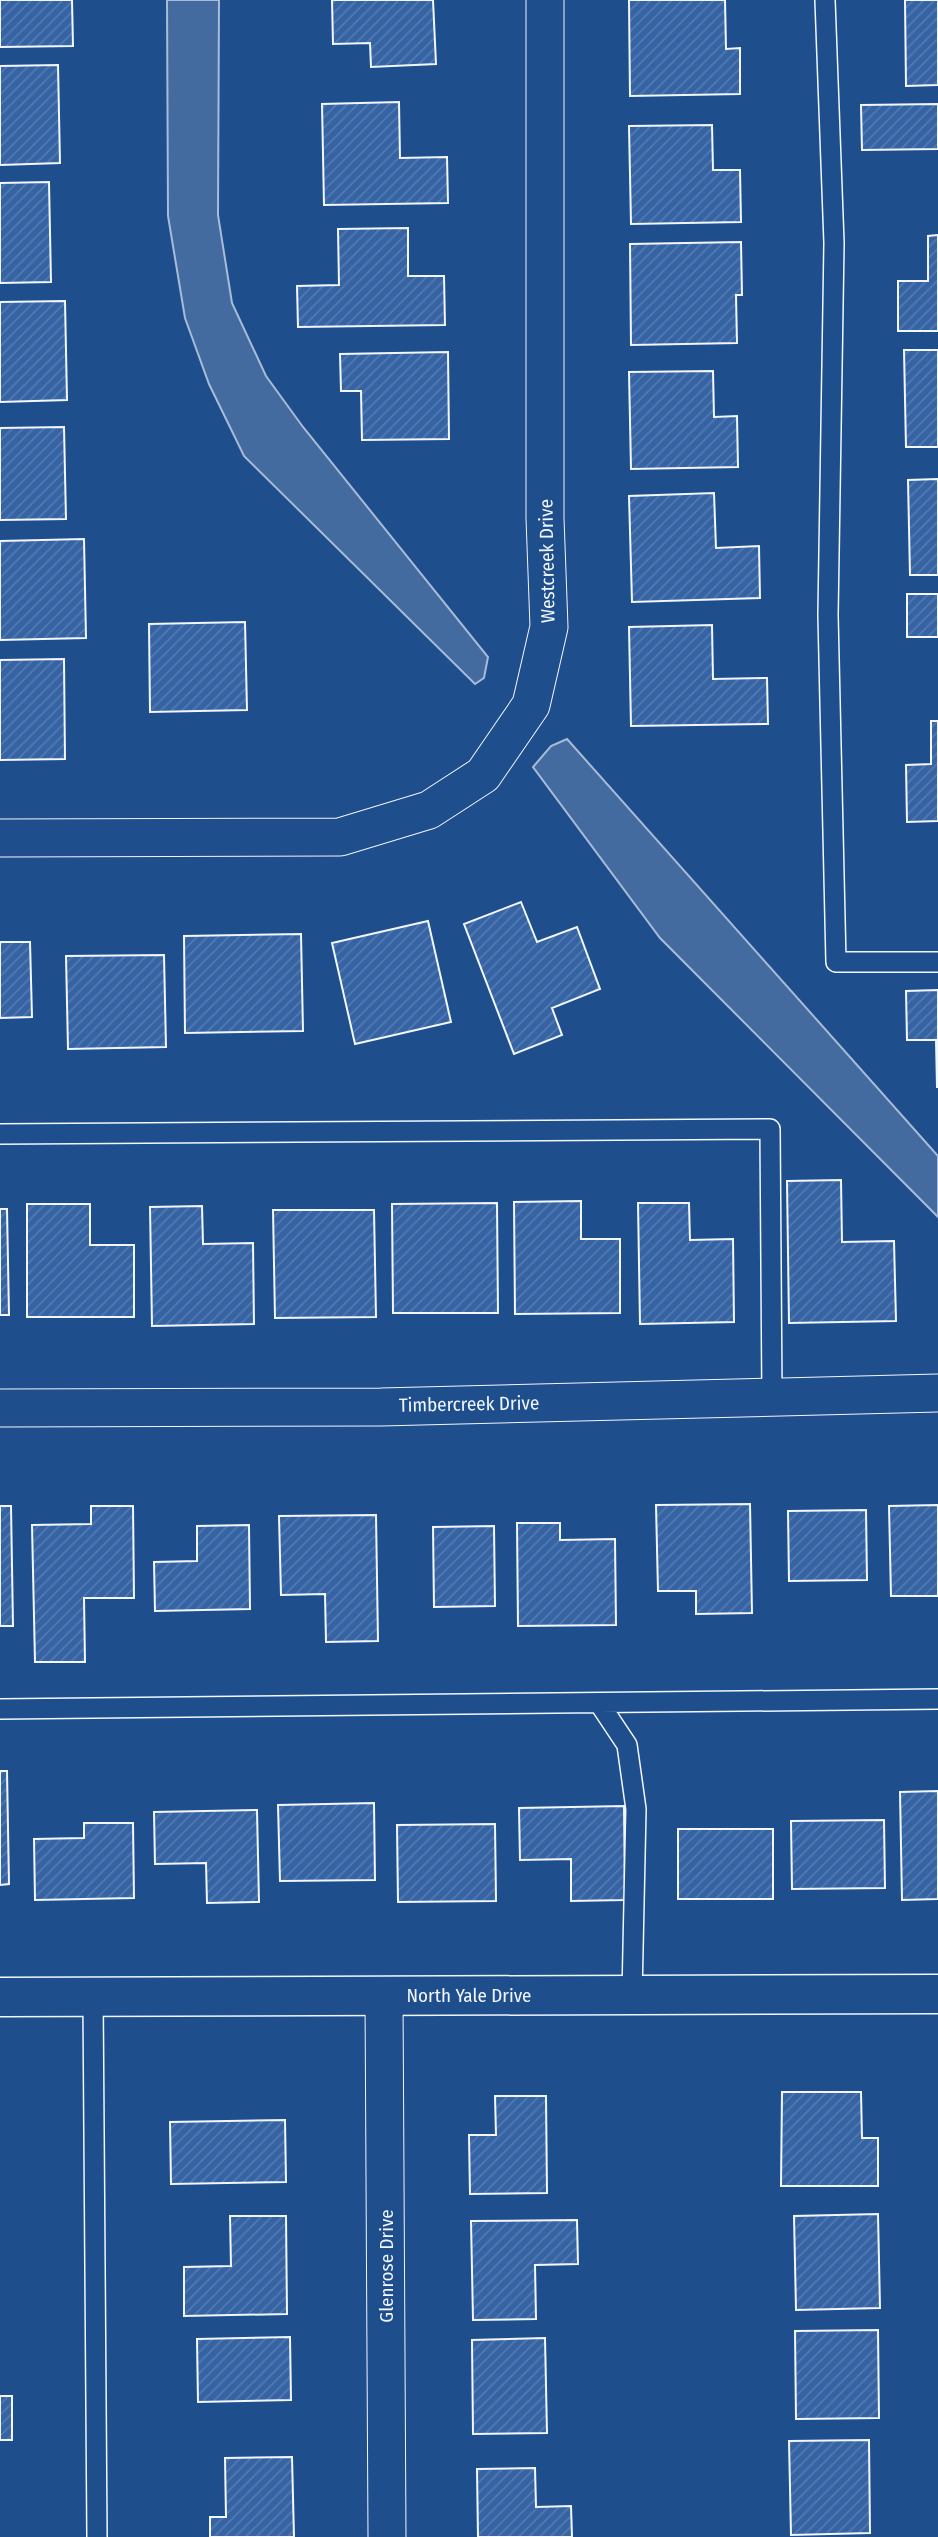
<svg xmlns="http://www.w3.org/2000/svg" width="938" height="2537" viewBox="0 0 938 2537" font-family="'Fira Sans Condensed',sans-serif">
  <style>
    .water { fill: #446ba0; stroke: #a8bbd7; stroke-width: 2 }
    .building { fill: url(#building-hatch); stroke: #f2f6ff; stroke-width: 2 }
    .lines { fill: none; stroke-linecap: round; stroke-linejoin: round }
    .service-casing { stroke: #f2f6ff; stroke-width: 22 }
    .minor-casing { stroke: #f2f6ff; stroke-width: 39 }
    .tertiary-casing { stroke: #f2f6ff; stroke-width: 41 }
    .service { stroke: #1f4e8c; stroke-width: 19 }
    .minor { stroke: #1f4e8c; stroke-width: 37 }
    .tertiary { stroke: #1f4e8c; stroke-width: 38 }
    .labels { text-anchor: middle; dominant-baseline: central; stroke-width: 5; stroke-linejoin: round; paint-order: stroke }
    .street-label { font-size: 19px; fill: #f2f6ff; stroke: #1f4e8c }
  </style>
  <defs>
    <pattern id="building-hatch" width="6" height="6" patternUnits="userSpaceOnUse" patternTransform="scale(1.75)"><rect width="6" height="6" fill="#3563a3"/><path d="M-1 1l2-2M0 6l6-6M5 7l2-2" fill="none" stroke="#537ab1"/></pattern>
  </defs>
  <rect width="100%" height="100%" fill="#1f4e8c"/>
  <path class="water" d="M 167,0 L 219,0 L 218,215 L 232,303 L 266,376 L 303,427 L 488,657 L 484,678 L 475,684 L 244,456 L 209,384 L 185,318 L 168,216 Z
    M 567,739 L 938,1156 L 938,1217 L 660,938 L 533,767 L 551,746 Z"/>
  <path class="building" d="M 0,0 L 72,0 L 73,46 L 0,47 Z
    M 332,0 L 433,0 L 436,64 L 371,67 L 370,43 L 333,44 Z
    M 629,0 L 725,0 L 726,49 L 740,48 L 740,94 L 630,96 Z
    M 905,0 L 938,0 L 938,85 L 906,86 Z
    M 58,65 L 60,163 L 0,165 L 0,66 Z
    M 399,102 L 400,158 L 447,157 L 448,203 L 324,205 L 322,104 Z
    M 938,104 L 938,149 L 862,150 L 861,105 Z
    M 712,125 L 713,170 L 740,170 L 741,222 L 631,224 L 629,126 Z
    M 49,182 L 51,282 L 0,283 L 0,183 Z
    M 408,228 L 408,276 L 444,276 L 445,325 L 298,327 L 297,286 L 339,285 L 338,229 Z
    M 938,235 L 938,331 L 898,331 L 898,281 L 928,281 L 928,236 Z
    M 741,242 L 742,295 L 736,295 L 737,343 L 631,345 L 630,244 Z
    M 65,301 L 67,400 L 0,402 L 0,302 Z
    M 904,350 L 938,350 L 938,447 L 906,447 Z
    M 448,352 L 449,439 L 362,440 L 361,391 L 341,391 L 340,354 Z
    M 713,371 L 714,417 L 737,416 L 738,467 L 631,469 L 629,372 Z
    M 64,427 L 66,519 L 0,520 L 0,428 Z
    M 938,479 L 938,575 L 910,575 L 908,480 Z
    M 714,493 L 716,548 L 759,546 L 760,598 L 632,602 L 629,496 Z
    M 84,539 L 86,638 L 0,640 L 0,541 Z
    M 907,594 L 938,594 L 938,637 L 907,637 Z
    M 245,622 L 247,710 L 150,712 L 149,624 Z
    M 712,625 L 713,679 L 767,678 L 768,724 L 631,726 L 629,627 Z
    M 64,659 L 65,759 L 0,760 L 0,660 Z
    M 931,721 L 938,721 L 938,821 L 907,822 L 906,765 L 931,764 Z
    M 521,902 L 537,942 L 577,927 L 600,989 L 552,1008 L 562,1035 L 514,1054 L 464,924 Z
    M 428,921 L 451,1022 L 355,1044 L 332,943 Z
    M 301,934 L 303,1031 L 185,1033 L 184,936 Z
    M 0,942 L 30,942 L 32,1017 L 0,1018 Z
    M 164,955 L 166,1047 L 68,1049 L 66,956 Z
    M 938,990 L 938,1087 L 937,1087 L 936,1040 L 907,1040 L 906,991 Z
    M 841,1180 L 842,1242 L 894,1241 L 896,1321 L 789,1323 L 787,1181 Z
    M 581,1201 L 581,1239 L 620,1239 L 620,1313 L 515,1314 L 514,1202 Z
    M 497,1203 L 498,1313 L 393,1313 L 392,1204 Z
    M 638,1203 L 689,1203 L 690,1240 L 733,1239 L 734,1322 L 640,1324 Z
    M 27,1204 L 90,1204 L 90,1245 L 134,1245 L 134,1317 L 27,1317 Z
    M 202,1206 L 203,1244 L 253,1243 L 254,1324 L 152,1326 L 150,1207 Z
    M 0,1209 L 7,1209 L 9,1315 L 0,1315 Z
    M 273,1210 L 374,1210 L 376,1317 L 275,1318 Z
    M 750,1504 L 752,1613 L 696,1614 L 696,1591 L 658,1591 L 656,1505 Z
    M 938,1505 L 938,1596 L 891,1596 L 889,1506 Z
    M 0,1506 L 11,1506 L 13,1626 L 0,1626 Z
    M 91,1506 L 133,1506 L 134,1598 L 84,1598 L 85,1662 L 35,1662 L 32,1525 L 91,1524 Z
    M 866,1510 L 867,1580 L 789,1581 L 788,1511 Z
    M 376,1515 L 378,1641 L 326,1642 L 325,1594 L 281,1595 L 279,1516 Z
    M 517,1523 L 560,1523 L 560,1540 L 615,1539 L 616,1625 L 518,1626 Z
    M 249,1525 L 250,1609 L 155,1611 L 154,1562 L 197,1561 L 197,1526 Z
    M 494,1526 L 495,1606 L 434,1607 L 433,1527 Z
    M 0,1771 L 7,1771 L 9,1884 L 0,1885 Z
    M 938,1791 L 938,1899 L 902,1900 L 900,1792 Z
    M 374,1803 L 375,1880 L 280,1881 L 278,1805 Z
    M 624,1806 L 625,1900 L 571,1901 L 571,1859 L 520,1860 L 519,1808 Z
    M 257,1810 L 259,1902 L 207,1903 L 206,1863 L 155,1864 L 154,1812 Z
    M 884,1820 L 885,1888 L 792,1889 L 791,1821 Z
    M 84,1823 L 133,1823 L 134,1898 L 35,1900 L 34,1839 L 84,1838 Z
    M 495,1824 L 496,1901 L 398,1902 L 397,1825 Z
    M 678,1829 L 773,1829 L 773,1899 L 678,1899 Z
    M 782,2092 L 861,2092 L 862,2138 L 878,2138 L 878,2186 L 781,2186 Z
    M 495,2096 L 546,2096 L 547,2193 L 470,2194 L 469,2135 L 496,2135 Z
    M 285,2120 L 286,2182 L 171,2184 L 170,2122 Z
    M 878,2214 L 880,2308 L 796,2310 L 794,2216 Z
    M 230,2216 L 286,2216 L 287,2314 L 184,2316 L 184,2267 L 231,2266 Z
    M 577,2220 L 578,2264 L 535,2265 L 536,2319 L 473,2320 L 471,2221 Z
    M 878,2330 L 879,2418 L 796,2419 L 795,2331 Z
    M 290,2337 L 291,2400 L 198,2402 L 197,2339 Z
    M 545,2338 L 547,2433 L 473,2434 L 472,2340 Z
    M 0,2396 L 12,2396 L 12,2440 L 0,2440 Z
    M 869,2440 L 870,2533 L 791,2535 L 789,2441 Z
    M 292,2457 L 294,2537 L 210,2537 L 210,2517 L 226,2517 L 225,2458 Z
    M 535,2468 L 536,2507 L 571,2506 L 572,2537 L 478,2537 L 477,2469 Z"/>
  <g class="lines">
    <defs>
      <path id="service" d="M 825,0 L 834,243 L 828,615 L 836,962 L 938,962
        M 0,1134 L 770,1129 L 772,1397
        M 599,1703 L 627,1745 L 636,1809 L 632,1995
        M 0,1709 L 938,1699
        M 93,1997 L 97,2537"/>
      <path id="minor" d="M 0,838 L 340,837 L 429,810 L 483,775 L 531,705 L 549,627 L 545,518 L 545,0
        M 0,1408 L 381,1407 L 938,1393
        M 384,1996 L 387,2537"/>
      <path id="tertiary" d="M 0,1997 L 938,1994"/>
    </defs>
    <use href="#service" class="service-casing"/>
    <use href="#minor" class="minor-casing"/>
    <use href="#tertiary" class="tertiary-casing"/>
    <use href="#service" class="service"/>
    <use href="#minor" class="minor"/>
    <use href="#tertiary" class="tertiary"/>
  </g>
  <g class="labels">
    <g class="street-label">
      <text transform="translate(547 561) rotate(-91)">Westcreek Drive</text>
      <text transform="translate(469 1404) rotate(-1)">Timbercreek Drive</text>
      <text x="469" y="1995">North Yale Drive</text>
      <text transform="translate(386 2266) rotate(-90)">Glenrose Drive</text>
    </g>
  </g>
</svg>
